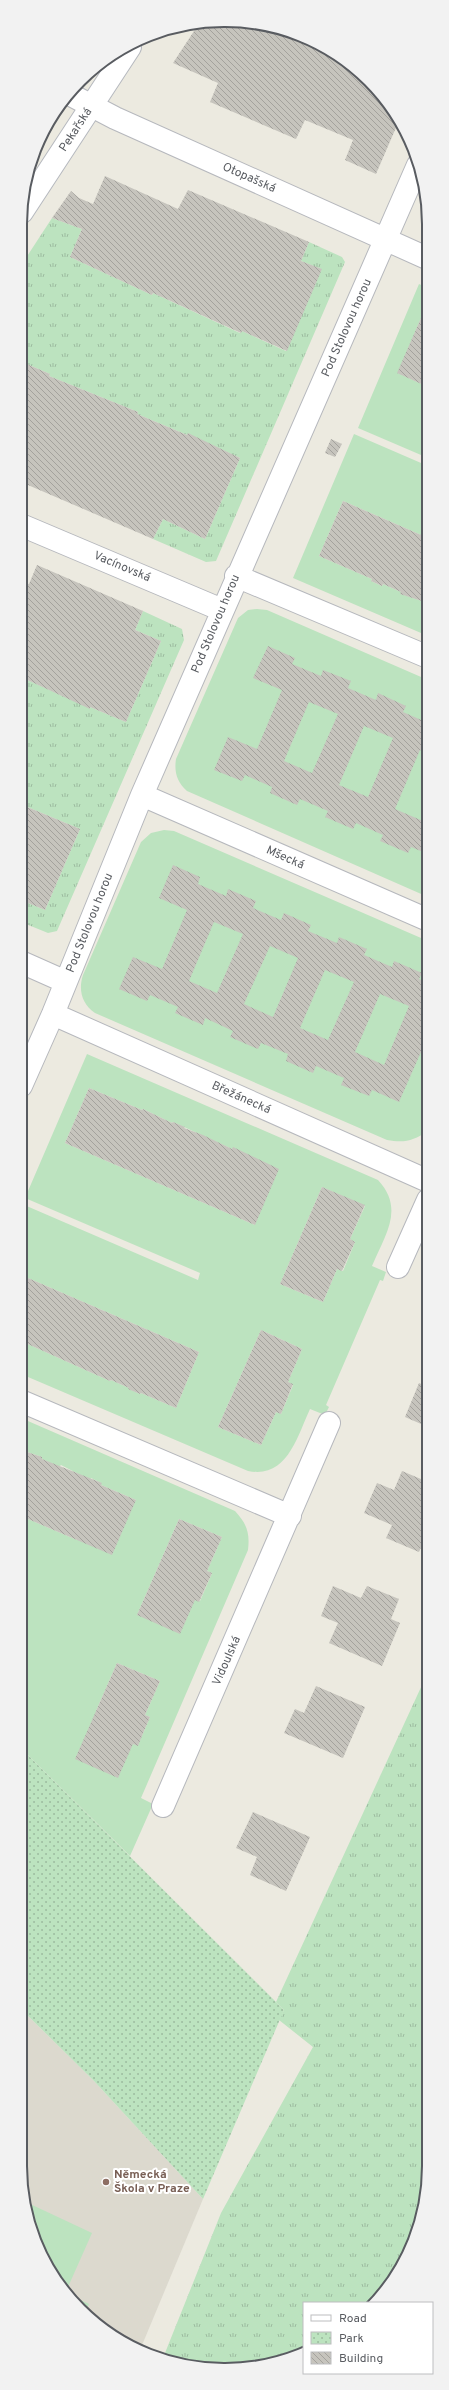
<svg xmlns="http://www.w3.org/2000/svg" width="449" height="2390" viewBox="0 0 449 2390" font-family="Overpass,sans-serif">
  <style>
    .education { fill: #dcd9ce }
    .grass { fill: url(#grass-tufts) }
    .park { fill: url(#park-dots) }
    .garden { fill: #bce3bf; fill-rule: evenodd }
    .building { fill: url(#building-back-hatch); fill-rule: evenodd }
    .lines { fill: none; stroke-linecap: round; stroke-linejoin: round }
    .street-casing { stroke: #b6b8bd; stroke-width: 24 }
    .secondary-casing { stroke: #b6b9bf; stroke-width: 24 }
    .street { stroke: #fff; stroke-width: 22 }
    .secondary { stroke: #fff; stroke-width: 22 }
    .education-dot { fill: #8d6e63; stroke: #fff; stroke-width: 1.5 }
    .labels { text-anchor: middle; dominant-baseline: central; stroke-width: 4; stroke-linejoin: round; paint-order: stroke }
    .street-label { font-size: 12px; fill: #595c61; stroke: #fff }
    .education-label { font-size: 12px; font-weight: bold; fill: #785e54; stroke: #fff; text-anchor: start }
    .rim { fill: none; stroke: #595c61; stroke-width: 2 }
  </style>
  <defs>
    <pattern id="grass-tufts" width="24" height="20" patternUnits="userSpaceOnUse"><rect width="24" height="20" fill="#bce3bf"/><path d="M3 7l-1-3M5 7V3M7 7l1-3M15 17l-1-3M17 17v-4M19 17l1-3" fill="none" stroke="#9cbb9f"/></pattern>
    <pattern id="park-dots" width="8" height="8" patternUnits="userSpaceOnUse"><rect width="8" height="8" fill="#bce3bf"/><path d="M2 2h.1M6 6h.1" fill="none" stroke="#9cbb9f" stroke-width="1.8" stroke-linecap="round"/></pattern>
    <pattern id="building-back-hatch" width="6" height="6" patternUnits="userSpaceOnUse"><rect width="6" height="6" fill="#c6c4bd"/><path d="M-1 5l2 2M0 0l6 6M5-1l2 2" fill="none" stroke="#a4a29d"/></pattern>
  </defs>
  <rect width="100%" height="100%" fill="#eceae0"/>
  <path class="education" d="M 20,2008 L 94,2081 L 203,2199 L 140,2350 L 80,2310 L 35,2244 L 20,2165 Z"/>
  <path class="grass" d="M 52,218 L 82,229 L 70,257 L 152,295 L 153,293 L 240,333 L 242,331 L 286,351 L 321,269 L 301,261 L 309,242 L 342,257 L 345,262 L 216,561 L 206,562 L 153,539 L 163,519 L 205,539 L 240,458 L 188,434 L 187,435 L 137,414 L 138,412 L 49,376 L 50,374 L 22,362 L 22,264 Z
    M 143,611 L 182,629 L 184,640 L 57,931 L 48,933 L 21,922 L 21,900 L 45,910 L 80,829 L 25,806 L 21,801 L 21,677 L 89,708 L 90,707 L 126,722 L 161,641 L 135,630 Z
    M 428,1672 L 427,2192 L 408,2256 L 372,2303 L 304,2303 L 304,2351 L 290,2359 L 211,2370 L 163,2358 L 221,2213 L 313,2047 L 279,2020 L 284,2010 L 276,2002 Z"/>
  <path class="park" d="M 20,1747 L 284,2010 L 203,2199 L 94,2081 L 20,2008 Z"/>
  <path class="garden" d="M 419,284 L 428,288 L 428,321 L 421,318 L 398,373 L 428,387 L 428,458 L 358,428 Z
    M 354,434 L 428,466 L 428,538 L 343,501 L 319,556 L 372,579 L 371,581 L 382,586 L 383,584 L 401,592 L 401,594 L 428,603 L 428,636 L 293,578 Z
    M 257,609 L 267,610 L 428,680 L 428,897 L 187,791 C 177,782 174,772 176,759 L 238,618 L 248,610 Z
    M 164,830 L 174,831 L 428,941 L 427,1131 C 414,1141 404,1143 387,1140 L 95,1013 C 82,1004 78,990 83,975 L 141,842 L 151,833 Z
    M 87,1054 L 378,1180 C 405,1209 385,1235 372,1266 L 386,1272 L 383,1281 L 380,1280 L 326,1405 L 329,1407 L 325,1415 L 310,1409 C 297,1437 287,1479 248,1471 L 21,1374 L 21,1341 L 110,1381 L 111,1380 L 129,1388 L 129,1389 L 140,1394 L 141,1393 L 176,1408 L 199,1352 L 21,1275 L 22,1204 L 198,1280 L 200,1273 L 25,1198 ZM 89,1088 L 142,1110 L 143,1109 L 172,1123 L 173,1122 L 232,1149 L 255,1225 L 65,1143 ZM 322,1187 L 365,1206 L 350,1239 L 355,1242 L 343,1271 L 337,1269 L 323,1302 L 280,1284 ZM 261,1330 L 302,1349 L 288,1382 L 293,1385 L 281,1414 L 276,1412 L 261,1445 L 218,1427 Z
    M 21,1418 L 235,1511 C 247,1524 250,1533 248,1550 L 141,1798 L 153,1804 L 130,1856 L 20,1747 L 21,1516 L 77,1540 L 136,1500 L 101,1485 L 101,1483 L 91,1478 L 90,1480 L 61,1465 L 59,1467 L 42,1459 L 42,1457 L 21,1450 ZM 179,1519 L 222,1537 L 207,1571 L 212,1573 L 200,1601 L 195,1600 L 137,1615 ZM 117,1663 L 160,1681 L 145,1715 L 150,1717 L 138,1745 L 133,1744 L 96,1711 Z
    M 28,2203 L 92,2233 L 68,2287 L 63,2285 L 35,2244 Z
    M 70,2295 L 89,2304 L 85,2313 L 80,2310 Z"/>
  <path class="building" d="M 251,22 L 315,41 L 369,80 L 398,123 L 376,174 L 345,160 L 353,140 L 305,120 L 296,139 L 210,102 L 218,83 L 173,63 L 198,25 Z
    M 105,176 L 178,209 L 188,190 L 309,242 L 301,261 L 322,269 L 287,351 L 242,331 L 241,333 L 153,293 L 152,295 L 70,257 L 82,229 L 52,218 L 71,191 L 79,198 L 93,204 Z
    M 421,318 L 428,321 L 428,387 L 397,373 Z
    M 22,362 L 50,374 L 49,376 L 138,412 L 137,414 L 187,435 L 188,433 L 240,458 L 205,539 L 163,519 L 153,539 L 21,482 Z
    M 331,439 L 342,444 L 335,457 L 325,453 Z
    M 343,501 L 428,538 L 428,603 L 400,594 L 401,592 L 383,584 L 382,586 L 371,581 L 372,579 L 319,556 Z
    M 37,565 L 143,611 L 135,630 L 161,641 L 126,722 L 90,707 L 90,709 L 21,677 L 21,582 L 29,584 Z
    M 268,646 L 295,658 L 292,664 L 321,676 L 323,670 L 351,681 L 348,688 L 376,700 L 378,693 L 406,706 L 403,712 L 428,723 L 428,754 L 420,750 L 395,809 L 423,821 L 428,809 L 428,854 L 411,847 L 408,853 L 380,841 L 383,835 L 356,823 L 353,829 L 325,817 L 328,811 L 300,799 L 297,805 L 270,793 L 272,787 L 245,775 L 242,781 L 214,770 L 228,737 L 257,749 L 282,690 L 253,678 ZM 309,702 L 338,714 L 312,773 L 284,761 ZM 364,726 L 393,738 L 368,797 L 339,785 Z
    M 21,801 L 26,803 L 25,806 L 80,829 L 45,910 L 21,900 Z
    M 173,865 L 200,877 L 198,884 L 226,896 L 228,889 L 256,901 L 253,908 L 281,920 L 284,913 L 311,925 L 308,931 L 337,943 L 339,937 L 367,949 L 364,955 L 392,967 L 394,961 L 422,973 L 419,979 L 428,983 L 428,1036 L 399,1102 L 372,1090 L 369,1096 L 341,1085 L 344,1078 L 316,1066 L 313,1073 L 286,1061 L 288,1054 L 261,1043 L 258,1049 L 230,1037 L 233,1031 L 205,1018 L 203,1025 L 175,1013 L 178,1007 L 150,995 L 147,1001 L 119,989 L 133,957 L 162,969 L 187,910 L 159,898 ZM 214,922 L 243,934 L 217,993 L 189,981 ZM 270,946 L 298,958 L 273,1017 L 244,1004 ZM 325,970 L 354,982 L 328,1040 L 300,1028 ZM 380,994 L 409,1006 L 384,1065 L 355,1052 Z
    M 89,1088 L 142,1110 L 143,1109 L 172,1123 L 173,1122 L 185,1127 L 184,1128 L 203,1135 L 232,1149 L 233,1147 L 279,1169 L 255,1225 L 65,1143 Z
    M 322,1187 L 365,1205 L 350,1239 L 355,1242 L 342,1271 L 337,1269 L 323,1302 L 280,1284 Z
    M 21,1275 L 199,1352 L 176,1408 L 141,1393 L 140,1394 L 128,1389 L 129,1388 L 111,1380 L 110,1381 L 21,1341 Z
    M 261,1330 L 302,1349 L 288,1382 L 293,1384 L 281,1414 L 276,1412 L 261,1445 L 218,1427 Z
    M 419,1383 L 428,1387 L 428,1427 L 405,1417 Z
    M 21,1450 L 42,1457 L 42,1459 L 102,1483 L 101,1485 L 136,1500 L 112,1555 L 21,1516 Z
    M 402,1471 L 428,1482 L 428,1532 L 419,1552 L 386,1538 L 392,1525 L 364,1513 L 377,1483 L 394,1490 Z
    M 179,1519 L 222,1537 L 207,1571 L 212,1573 L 199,1602 L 195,1600 L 180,1634 L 137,1615 Z
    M 333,1586 L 361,1598 L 367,1586 L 399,1599 L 391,1619 L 400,1623 L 382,1666 L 329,1643 L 338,1623 L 321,1616 Z
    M 117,1663 L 160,1681 L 145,1715 L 150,1717 L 144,1731 L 138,1746 L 133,1744 L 118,1778 L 75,1759 Z
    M 316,1686 L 365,1707 L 343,1758 L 284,1733 L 295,1709 L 304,1713 Z
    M 253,1812 L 310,1837 L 286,1891 L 250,1875 L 257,1857 L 236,1848 Z"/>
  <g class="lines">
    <defs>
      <path id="street" d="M 71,95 L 115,118 L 429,259
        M 21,525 L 222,610
        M 236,576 L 428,657
        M 142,795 L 428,920
        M 21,962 L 66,982
        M 53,1014 L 428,1181
        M 21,1086 L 53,1014 L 142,795 L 418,165
        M 398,1267 L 428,1200
        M 21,1401 L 290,1516
        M 163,1806 L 329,1423"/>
      <path id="secondary" d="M 22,212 L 130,47"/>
    </defs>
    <use href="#street" class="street-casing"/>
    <use href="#secondary" class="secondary-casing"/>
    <use href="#street" class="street"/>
    <use href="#secondary" class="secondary"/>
  </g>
  <circle class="education-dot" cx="106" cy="2182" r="4"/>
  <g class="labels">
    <g class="street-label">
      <text transform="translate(76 130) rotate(-57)">Pekařská</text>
      <text transform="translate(249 178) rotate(24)">Otopašská</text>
      <text transform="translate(347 328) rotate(-66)">Pod Stolovou horou</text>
      <text transform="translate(122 567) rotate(23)">Vacínovská</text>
      <text transform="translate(216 624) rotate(-67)">Pod Stolovou horou</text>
      <text transform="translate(285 858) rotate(24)">Mšecká</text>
      <text transform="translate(90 923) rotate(-68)">Pod Stolovou horou</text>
      <text transform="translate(241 1098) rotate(24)">Břežánecká</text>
      <text transform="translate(227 1661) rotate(-66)">Vidoulská</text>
    </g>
    <g class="education-label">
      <text x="114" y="2175">Německá<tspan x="114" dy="14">Škola v Praze</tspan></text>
    </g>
  </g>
  <path d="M0 0H449V2390H0ZM224 27H225A197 197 0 0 1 422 224V2166A197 197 0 0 1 225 2363H224A197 197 0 0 1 27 2166V224A197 197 0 0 1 224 27Z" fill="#f2f2f2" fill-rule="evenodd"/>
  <path class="rim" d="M224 27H225A197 197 0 0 1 422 224V2166A197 197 0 0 1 225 2363H224A197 197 0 0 1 27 2166V224A197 197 0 0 1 224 27Z"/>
  <rect x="303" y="2302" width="130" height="72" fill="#ffffff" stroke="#bdbec0"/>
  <rect x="311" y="2315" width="20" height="6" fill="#ffffff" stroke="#bdbec0"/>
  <text x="339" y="2322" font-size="12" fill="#595c61">Road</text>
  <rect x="311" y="2332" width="20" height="12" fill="url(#park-dots)" stroke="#bdbec0"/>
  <text x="339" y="2342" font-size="12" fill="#595c61">Park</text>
  <rect x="311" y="2352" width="20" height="12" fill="url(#building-back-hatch)" stroke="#bdbec0"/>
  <text x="339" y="2362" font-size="12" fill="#595c61">Building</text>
</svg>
